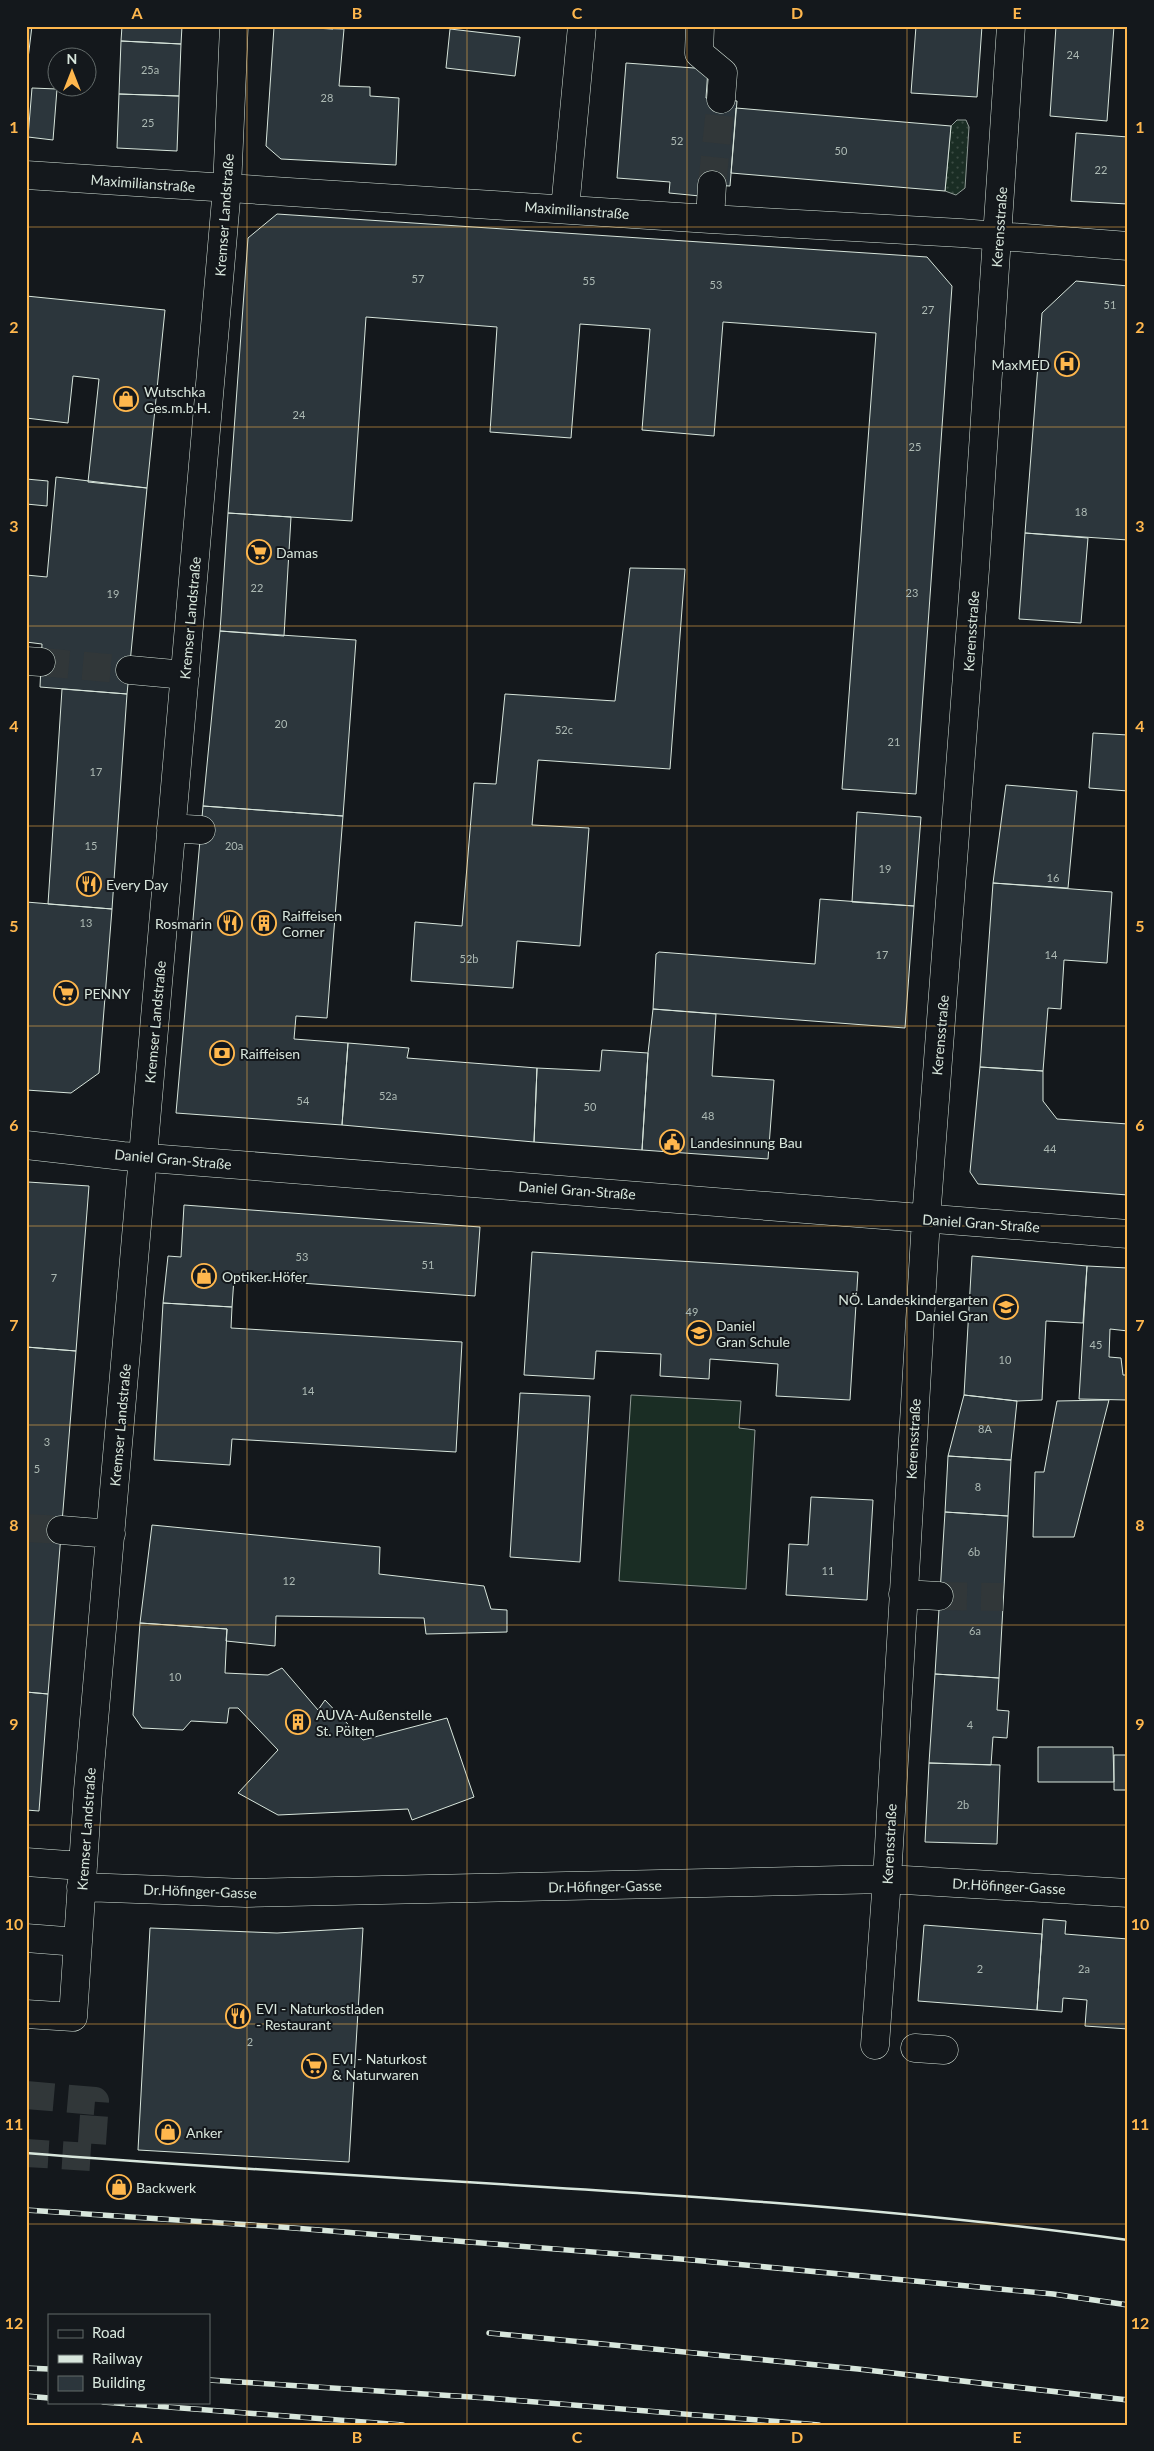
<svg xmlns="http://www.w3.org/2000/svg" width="1154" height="2451" viewBox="0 0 1154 2451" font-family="Lato,sans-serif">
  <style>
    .grass { fill: url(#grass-dots); stroke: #939e99 }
    .garden { fill: #1a2d24; stroke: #939e99 }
    .building { fill: #2c363c; stroke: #d8e6dc }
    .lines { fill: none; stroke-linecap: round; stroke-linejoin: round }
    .minor-tunnel { stroke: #313739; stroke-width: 28; stroke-dasharray: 28 14; stroke-linecap: butt }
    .minor-casing { stroke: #d8e6dc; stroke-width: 29 }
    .minor { stroke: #14181c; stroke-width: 28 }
    .rail-casing { stroke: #d8e6dc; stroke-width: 5.5 }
    .rail { stroke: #14181c; stroke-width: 4; stroke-dasharray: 11; stroke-linecap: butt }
    .wall { stroke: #d8e6dc; stroke-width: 2.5 }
    .grid { fill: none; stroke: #ffb74d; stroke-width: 1; stroke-opacity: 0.55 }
    .labels { text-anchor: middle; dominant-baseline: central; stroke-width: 4; stroke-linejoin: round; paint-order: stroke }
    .number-label { font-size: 11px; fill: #adbab4 }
    .street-label { font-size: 14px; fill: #d8e6dc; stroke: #14181c }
    .poi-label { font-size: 14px; fill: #d8e6dc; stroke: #14181c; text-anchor: start }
    .neatline { fill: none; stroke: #ffb74d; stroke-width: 2 }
    .grid-label { font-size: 16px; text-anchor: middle; font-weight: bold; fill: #ffb74d }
  </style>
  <defs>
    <pattern id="grass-dots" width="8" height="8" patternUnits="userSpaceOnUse" patternTransform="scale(1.25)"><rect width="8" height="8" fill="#1a2d24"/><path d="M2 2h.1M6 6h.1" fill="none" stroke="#3b4b43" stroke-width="1.8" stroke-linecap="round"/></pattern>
  </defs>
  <rect width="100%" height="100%" fill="#14181c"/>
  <path class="grass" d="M 957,120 L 966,120 L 969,127 L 965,188 L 956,195 L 945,191 L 951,126 Z"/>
  <path class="garden" d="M 631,1395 L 741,1401 L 739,1428 L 755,1430 L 746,1589 L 619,1581 Z"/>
  <path class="building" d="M 26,26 L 32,26 L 26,75 Z
    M 122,26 L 182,26 L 181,44 L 121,41 Z
    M 274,26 L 334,26 L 333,29 Z
    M 916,26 L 982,26 L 977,97 L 911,93 Z
    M 1056,26 L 1114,26 L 1107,121 L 1050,116 Z
    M 274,27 L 344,29 L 339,86 L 370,87 L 370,96 L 399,98 L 396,165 L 281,159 L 266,146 Z
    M 450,29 L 520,37 L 515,76 L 446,68 Z
    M 121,41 L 181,44 L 179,96 L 119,94 Z
    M 626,63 L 708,69 L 706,98 L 737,101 L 730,186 L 712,185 L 700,196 L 669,193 L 670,182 L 617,178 Z
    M 32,88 L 57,89 L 53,140 L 28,137 Z
    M 119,94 L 179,96 L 177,151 L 117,148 Z
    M 736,108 L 951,126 L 945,191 L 731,173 Z
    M 1076,133 L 1128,137 L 1128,204 L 1071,201 Z
    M 277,214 L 927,257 L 952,286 L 916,794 L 842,789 L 876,333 L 723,322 L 714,436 L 642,430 L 650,329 L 580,324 L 571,438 L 490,432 L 497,327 L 366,317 L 352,521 L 228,513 L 248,238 Z
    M 1076,281 L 1128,286 L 1128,540 L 1025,533 L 1042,313 Z
    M 26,296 L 165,310 L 147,488 L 88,482 L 99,379 L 73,376 L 68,423 L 26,418 Z
    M 56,477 L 147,488 L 127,694 L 40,687 L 42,644 L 26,642 L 26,575 L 47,577 Z
    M 26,479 L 48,481 L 47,506 L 26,504 Z
    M 228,513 L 291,517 L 284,636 L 220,631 Z
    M 1025,533 L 1088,538 L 1081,623 L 1019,619 Z
    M 630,568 L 685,569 L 670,769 L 538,760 L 532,825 L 589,828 L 580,946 L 517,941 L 513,988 L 411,981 L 415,922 L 462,926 L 474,783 L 496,784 L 505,694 L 615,701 Z
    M 220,631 L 356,640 L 343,816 L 203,806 Z
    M 62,689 L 127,694 L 112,909 L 48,904 Z
    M 1093,733 L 1128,735 L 1128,791 L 1089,788 Z
    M 1006,785 L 1077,791 L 1068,888 L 993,883 Z
    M 203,806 L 343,816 L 327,1018 L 296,1016 L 294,1039 L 348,1043 L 342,1125 L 176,1113 Z
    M 857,812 L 921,817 L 914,906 L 852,902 Z
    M 993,883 L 1112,892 L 1107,963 L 1064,960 L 1061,1009 L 1048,1008 L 1043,1071 L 980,1067 Z
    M 820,899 L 914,906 L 905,1028 L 653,1009 L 656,954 L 659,952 L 815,964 Z
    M 26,902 L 112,909 L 99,1073 L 71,1093 L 26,1090 Z
    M 653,1009 L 716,1014 L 712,1076 L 774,1080 L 768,1159 L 642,1150 L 648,1053 Z
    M 348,1043 L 409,1048 L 407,1058 L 537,1068 L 534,1142 L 342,1125 Z
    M 602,1050 L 648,1053 L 642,1150 L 534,1142 L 537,1068 L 600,1071 Z
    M 980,1067 L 1043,1071 L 1043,1101 L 1057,1119 L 1128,1124 L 1128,1195 L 978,1184 L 970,1172 Z
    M 28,1182 L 89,1186 L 76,1351 L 26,1347 Z
    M 184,1205 L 480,1227 L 475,1296 L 234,1278 L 232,1307 L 163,1303 L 168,1256 L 181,1257 Z
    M 532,1252 L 858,1272 L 850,1400 L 776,1396 L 778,1364 L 710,1359 L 709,1379 L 660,1376 L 661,1354 L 596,1351 L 594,1379 L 524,1375 Z
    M 972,1256 L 1087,1266 L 1083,1323 L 1046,1321 L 1042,1400 L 1017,1401 L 964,1395 Z
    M 1087,1266 L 1128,1268 L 1128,1331 L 1110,1329 L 1109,1357 L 1121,1358 L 1123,1375 L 1128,1375 L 1128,1400 L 1079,1399 Z
    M 163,1303 L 232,1307 L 231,1328 L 462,1342 L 456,1452 L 232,1439 L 230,1465 L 154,1460 Z
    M 26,1347 L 76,1351 L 48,1694 L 26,1692 Z
    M 520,1393 L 590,1396 L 580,1562 L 510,1557 Z
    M 964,1395 L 1017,1401 L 1011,1460 L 948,1456 Z
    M 1109,1400 L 1074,1537 L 1033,1537 L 1035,1472 L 1044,1472 L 1057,1401 Z
    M 948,1456 L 1011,1460 L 1008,1516 L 945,1512 Z
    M 811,1497 L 873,1500 L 867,1600 L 786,1595 L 789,1544 L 808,1545 Z
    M 945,1512 L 1008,1516 L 999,1678 L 935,1674 Z
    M 152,1525 L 380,1547 L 379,1574 L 484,1586 L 491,1609 L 507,1610 L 507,1632 L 426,1634 L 424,1618 L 276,1616 L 275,1646 L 226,1641 L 227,1629 L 140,1623 Z
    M 140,1623 L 227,1629 L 225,1673 L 268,1675 L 282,1668 L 318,1710 L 325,1700 L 363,1740 L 447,1718 L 474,1797 L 412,1820 L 408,1809 L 278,1815 L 238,1793 L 278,1750 L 238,1708 L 229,1708 L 227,1723 L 191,1721 L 183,1730 L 142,1728 L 133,1715 Z
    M 935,1674 L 999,1678 L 997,1710 L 1009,1711 L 1007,1738 L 993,1737 L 991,1765 L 929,1763 Z
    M 26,1692 L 48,1694 L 39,1811 L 26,1810 Z
    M 1038,1747 L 1113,1747 L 1114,1782 L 1038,1782 Z
    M 1114,1755 L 1128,1755 L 1128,1790 L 1114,1790 Z
    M 929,1763 L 1000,1765 L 997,1844 L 925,1842 Z
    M 1043,1919 L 1066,1921 L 1065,1934 L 1128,1939 L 1128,2029 L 1085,2026 L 1087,2000 L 1063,1998 L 1062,2012 L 1037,2010 Z
    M 924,1925 L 1042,1934 L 1037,2010 L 918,2001 Z
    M 150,1928 L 277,1933 L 363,1928 L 349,2162 L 138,2150 Z"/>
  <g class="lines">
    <path class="minor-tunnel" d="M 712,185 L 721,99
      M 41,662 L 130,670
      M 26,1528 L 61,1530
      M 939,1596 L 1003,1597
      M 26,2095 L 95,2101 L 91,2157 L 26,2153"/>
    <defs>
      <path id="minor" d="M 700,26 L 699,53 L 723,73 L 721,99
        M 26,175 L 710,219 L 961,233 L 1128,246
        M 565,209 L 582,26
        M 710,219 L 712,185
        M 26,661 L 41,662
        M 130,670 L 185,675
        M 171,828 L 201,830
        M 26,1145 L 123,1156 L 1128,1234
        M 61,1530 L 111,1534
        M 903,1594 L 939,1596
        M 26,1862 L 82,1866
        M 81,1887 L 246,1893 L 887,1879 L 1128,1893
        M 26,1938 L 78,1942
        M 26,2014 L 73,2017 L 88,1790 L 227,188 L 234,26
        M 875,2045 L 887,1879 L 926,1219 L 975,569 L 1011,26
        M 915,2048 L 944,2050"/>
    </defs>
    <use href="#minor" class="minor-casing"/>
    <use href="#minor" class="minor"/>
    <defs>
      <path id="rail" d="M 26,2210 L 281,2227 L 681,2259 L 1053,2294 L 1128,2305
        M 489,2333 L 858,2369 L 1128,2400
        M 26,2368 L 49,2369
        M 209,2380 L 487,2398 L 819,2425
        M 26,2396 L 49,2398
        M 103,2402 L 403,2425"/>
    </defs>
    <use href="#rail" class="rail-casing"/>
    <use href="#rail" class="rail"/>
    <path class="wall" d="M 26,2153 C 393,2183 763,2190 1128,2240"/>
  </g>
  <path class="grid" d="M 247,26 L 247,2425M 467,26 L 467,2425M 687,26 L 687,2425M 907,26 L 907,2425M 26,227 L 1128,227M 26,427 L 1128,427M 26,626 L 1128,626M 26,826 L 1128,826M 26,1026 L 1128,1026M 26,1226 L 1128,1226M 26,1425 L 1128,1425M 26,1625 L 1128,1625M 26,1825 L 1128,1825M 26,2024 L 1128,2024M 26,2224 L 1128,2224"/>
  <defs>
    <symbol id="hospital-ring" viewBox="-11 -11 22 22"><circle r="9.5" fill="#14181c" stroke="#ffb74d" stroke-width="1.5"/><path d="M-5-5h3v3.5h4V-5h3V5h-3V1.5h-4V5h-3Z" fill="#ffb74d"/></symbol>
    <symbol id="shop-ring" viewBox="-11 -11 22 22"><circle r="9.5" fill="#14181c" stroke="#ffb74d" stroke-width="1.5"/><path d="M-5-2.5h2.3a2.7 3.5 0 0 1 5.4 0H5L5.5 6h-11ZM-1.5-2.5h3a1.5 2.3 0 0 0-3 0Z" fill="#ffb74d"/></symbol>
    <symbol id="supermarket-ring" viewBox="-11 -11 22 22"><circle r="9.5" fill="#14181c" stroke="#ffb74d" stroke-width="1.5"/><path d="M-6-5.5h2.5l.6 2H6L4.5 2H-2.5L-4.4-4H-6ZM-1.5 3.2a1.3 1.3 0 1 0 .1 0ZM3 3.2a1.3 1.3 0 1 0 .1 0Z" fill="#ffb74d"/></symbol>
    <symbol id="restaurant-ring" viewBox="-11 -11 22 22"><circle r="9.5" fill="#14181c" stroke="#ffb74d" stroke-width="1.5"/><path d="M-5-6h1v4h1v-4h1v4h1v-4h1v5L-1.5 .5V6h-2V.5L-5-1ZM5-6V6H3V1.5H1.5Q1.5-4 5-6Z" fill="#ffb74d"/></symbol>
    <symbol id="building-ring" viewBox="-11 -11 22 22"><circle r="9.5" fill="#14181c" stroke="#ffb74d" stroke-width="1.5"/><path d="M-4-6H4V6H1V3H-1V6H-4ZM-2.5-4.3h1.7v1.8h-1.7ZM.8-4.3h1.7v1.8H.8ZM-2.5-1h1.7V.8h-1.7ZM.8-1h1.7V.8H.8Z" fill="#ffb74d"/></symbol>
    <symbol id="bank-ring" viewBox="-11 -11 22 22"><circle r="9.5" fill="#14181c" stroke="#ffb74d" stroke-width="1.5"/><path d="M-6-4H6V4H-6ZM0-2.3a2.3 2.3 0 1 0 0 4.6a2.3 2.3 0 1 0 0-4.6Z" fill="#ffb74d"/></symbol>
    <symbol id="civic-ring" viewBox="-11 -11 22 22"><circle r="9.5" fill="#14181c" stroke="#ffb74d" stroke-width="1.5"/><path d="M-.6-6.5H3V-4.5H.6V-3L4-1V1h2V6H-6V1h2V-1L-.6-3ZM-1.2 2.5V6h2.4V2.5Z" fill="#ffb74d"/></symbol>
    <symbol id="school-ring" viewBox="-11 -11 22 22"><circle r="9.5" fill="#14181c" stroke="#ffb74d" stroke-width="1.5"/><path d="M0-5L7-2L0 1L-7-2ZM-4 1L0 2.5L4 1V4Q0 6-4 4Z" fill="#ffb74d"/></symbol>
  </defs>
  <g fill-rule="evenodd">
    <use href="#hospital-ring" x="1053" y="350" width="28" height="28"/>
    <use href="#shop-ring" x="112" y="385" width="28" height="28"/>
    <use href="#supermarket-ring" x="245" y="538" width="28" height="28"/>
    <use href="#restaurant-ring" x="75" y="870" width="28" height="28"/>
    <use href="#restaurant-ring" x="216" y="909" width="28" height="28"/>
    <use href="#building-ring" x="250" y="909" width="28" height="28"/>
    <use href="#supermarket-ring" x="52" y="979" width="28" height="28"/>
    <use href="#bank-ring" x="208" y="1039" width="28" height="28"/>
    <use href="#civic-ring" x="658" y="1128" width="28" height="28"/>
    <use href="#shop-ring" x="190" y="1262" width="28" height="28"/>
    <use href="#school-ring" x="992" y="1293" width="28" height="28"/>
    <use href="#school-ring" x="685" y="1319" width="28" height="28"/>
    <use href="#building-ring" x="284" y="1708" width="28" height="28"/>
    <use href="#restaurant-ring" x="224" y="2002" width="28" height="28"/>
    <use href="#supermarket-ring" x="300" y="2052" width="28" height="28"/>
    <use href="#shop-ring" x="154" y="2118" width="28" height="28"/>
    <use href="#shop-ring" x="105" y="2173" width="28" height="28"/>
  </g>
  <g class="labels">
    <g class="number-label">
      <text x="1073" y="54">24</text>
      <text x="150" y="69">25a</text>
      <text x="327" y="97">28</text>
      <text x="148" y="122">25</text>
      <text x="677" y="140">52</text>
      <text x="841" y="150">50</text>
      <text x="1101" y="169">22</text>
      <text x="418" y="278">57</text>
      <text x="589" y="280">55</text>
      <text x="716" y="284">53</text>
      <text x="1110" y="304">51</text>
      <text x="928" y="309">27</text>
      <text x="299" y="414">24</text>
      <text x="915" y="446">25</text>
      <text x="1081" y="511">18</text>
      <text x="257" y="587">22</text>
      <text x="912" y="592">23</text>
      <text x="113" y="593">19</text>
      <text x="281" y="723">20</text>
      <text x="564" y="729">52c</text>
      <text x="894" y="741">21</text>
      <text x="96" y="771">17</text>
      <text x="91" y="845">15</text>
      <text x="234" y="845">20a</text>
      <text x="885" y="868">19</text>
      <text x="1053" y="877">16</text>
      <text x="86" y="922">13</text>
      <text x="882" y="954">17</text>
      <text x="1051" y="954">14</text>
      <text x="469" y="958">52b</text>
      <text x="388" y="1095">52a</text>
      <text x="303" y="1100">54</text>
      <text x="590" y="1106">50</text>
      <text x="708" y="1115">48</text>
      <text x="1050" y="1148">44</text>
      <text x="302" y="1256">53</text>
      <text x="428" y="1264">51</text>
      <text x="54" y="1277">7</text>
      <text x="692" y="1311">49</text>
      <text x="1096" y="1344">45</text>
      <text x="1005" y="1359">10</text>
      <text x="308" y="1390">14</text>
      <text x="985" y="1428">8A</text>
      <text x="47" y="1441">3</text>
      <text x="37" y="1468">5</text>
      <text x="978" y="1486">8</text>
      <text x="974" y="1551">6b</text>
      <text x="828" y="1570">11</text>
      <text x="289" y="1580">12</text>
      <text x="975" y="1630">6a</text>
      <text x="175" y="1676">10</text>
      <text x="970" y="1724">4</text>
      <text x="963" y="1804">2b</text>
      <text x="980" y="1968">2</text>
      <text x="1084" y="1968">2a</text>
      <text x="250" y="2041">2</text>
    </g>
    <g class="street-label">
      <text transform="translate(143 183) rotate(4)">Maximilianstraße</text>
      <text transform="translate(577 210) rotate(4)">Maximilianstraße</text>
      <text transform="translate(224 215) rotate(-86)">Kremser Landstraße</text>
      <text transform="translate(999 227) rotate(-86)">Kerensstraße</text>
      <text transform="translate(190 618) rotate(-85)">Kremser Landstraße</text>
      <text transform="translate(971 631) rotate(-86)">Kerensstraße</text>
      <text transform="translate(155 1022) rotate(-85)">Kremser Landstraße</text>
      <text transform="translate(940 1035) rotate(-85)">Kerensstraße</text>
      <text transform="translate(173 1159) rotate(5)">Daniel Gran-Straße</text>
      <text transform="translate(577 1190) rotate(4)">Daniel Gran-Straße</text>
      <text transform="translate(981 1223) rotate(4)">Daniel Gran-Straße</text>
      <text transform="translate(120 1425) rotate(-85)">Kremser Landstraße</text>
      <text transform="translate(913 1439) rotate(-87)">Kerensstraße</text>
      <text transform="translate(86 1829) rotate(-86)">Kremser Landstraße</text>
      <text transform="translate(889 1844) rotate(-87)">Kerensstraße</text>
      <text transform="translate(605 1886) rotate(-1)">Dr.Höfinger-Gasse</text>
      <text transform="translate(1009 1886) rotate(3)">Dr.Höfinger-Gasse</text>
      <text transform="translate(200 1891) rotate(2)">Dr.Höfinger-Gasse</text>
    </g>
    <g class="poi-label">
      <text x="1050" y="364" text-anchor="end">MaxMED</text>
      <text x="144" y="391">Wutschka<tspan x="144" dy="16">Ges.m.b.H.</tspan></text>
      <text x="276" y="552">Damas</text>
      <text x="106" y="884">Every Day</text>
      <text x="282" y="915">Raiffeisen<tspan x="282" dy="16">Corner</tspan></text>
      <text x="212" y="923" text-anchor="end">Rosmarin</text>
      <text x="84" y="993">PENNY</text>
      <text x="240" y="1053">Raiffeisen</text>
      <text x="690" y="1142">Landesinnung Bau</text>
      <text x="222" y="1276">Optiker Höfer</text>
      <text x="988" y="1299" text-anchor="end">NÖ. Landeskindergarten<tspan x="988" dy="16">Daniel Gran</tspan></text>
      <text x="716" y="1325">Daniel<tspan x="716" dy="16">Gran Schule</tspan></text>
      <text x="316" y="1714">AUVA-Außenstelle<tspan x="316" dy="16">St. Pölten</tspan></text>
      <text x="256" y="2008">EVI - Naturkostladen<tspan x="256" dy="16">- Restaurant</tspan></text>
      <text x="332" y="2058">EVI - Naturkost<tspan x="332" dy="16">&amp; Naturwaren</tspan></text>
      <text x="186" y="2132">Anker</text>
      <text x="136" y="2187">Backwerk</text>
    </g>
  </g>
  <rect width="1154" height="2451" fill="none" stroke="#14181c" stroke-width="55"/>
  <rect x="48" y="2314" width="162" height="90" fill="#14181c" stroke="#626a69"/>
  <rect x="58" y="2330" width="25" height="8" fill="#14181c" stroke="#626a69"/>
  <text x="92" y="2338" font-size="15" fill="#d8e6dc">Road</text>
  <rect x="58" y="2355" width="25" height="8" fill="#d8e6dc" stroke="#626a69"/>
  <text x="92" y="2364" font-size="15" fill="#d8e6dc">Railway</text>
  <rect x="58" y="2376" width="25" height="15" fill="#2c363c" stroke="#626a69"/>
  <text x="92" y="2388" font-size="15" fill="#d8e6dc">Building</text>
  <g transform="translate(72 72)"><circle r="24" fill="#14181c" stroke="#626a69"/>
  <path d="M0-4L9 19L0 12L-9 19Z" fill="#ffb74d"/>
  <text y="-8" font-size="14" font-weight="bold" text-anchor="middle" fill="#d8e6dc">N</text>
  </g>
  <rect x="28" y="28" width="1098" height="2396" class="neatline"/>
  <g class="grid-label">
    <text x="137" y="19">A</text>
    <text x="357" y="19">B</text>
    <text x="577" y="19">C</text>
    <text x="797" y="19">D</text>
    <text x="1017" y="19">E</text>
    <text x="14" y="133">1</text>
    <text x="1140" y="133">1</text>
    <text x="14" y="333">2</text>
    <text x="1140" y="333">2</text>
    <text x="14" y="532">3</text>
    <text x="1140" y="532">3</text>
    <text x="14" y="732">4</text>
    <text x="1140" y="732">4</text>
    <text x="14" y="932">5</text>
    <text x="1140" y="932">5</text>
    <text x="14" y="1131">6</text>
    <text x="1140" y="1131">6</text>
    <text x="14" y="1331">7</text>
    <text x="1140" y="1331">7</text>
    <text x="14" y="1531">8</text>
    <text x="1140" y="1531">8</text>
    <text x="14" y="1730">9</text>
    <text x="1140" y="1730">9</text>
    <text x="14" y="1930">10</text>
    <text x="1140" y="1930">10</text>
    <text x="14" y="2130">11</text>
    <text x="1140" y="2130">11</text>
    <text x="14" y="2329">12</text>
    <text x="1140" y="2329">12</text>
    <text x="137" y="2443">A</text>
    <text x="357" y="2443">B</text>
    <text x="577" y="2443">C</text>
    <text x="797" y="2443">D</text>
    <text x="1017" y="2443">E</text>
  </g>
</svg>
